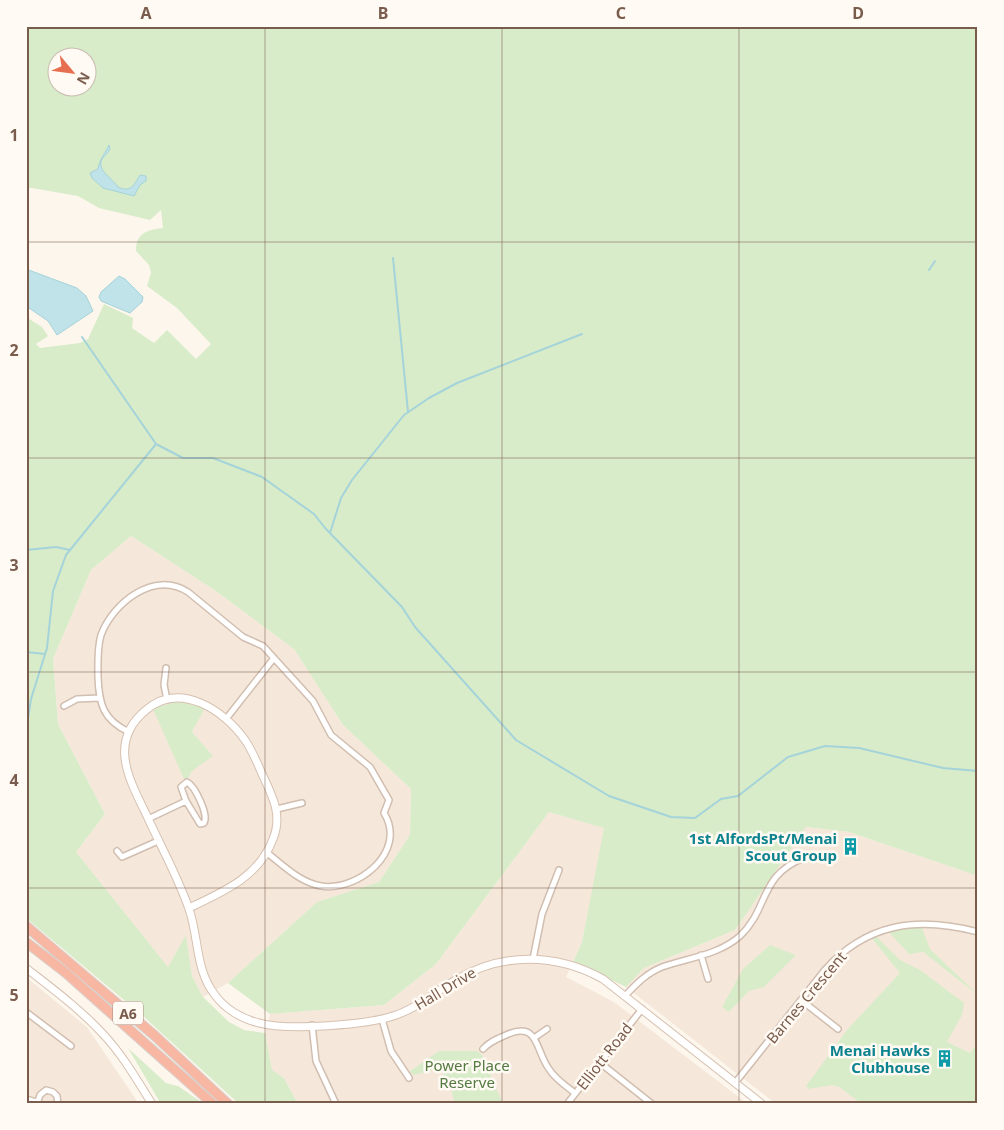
<svg xmlns="http://www.w3.org/2000/svg" width="1004" height="1130" viewBox="0 0 1004 1130" font-family="'Noto Sans',sans-serif">
  <style>
    .residential { fill: #f5e8da }
    .green { fill: #d8ecc9; fill-rule: evenodd }
    .water { fill: #bfe3e8; stroke: #a5d3da }
    .lines { fill: none; stroke-linecap: round; stroke-linejoin: round }
    .stream { stroke: #a5d3da; stroke-width: 2 }
    .street-casing { stroke: #d1beb0; stroke-width: 8 }
    .secondary-casing { stroke: #d6c0b0; stroke-width: 9 }
    .highway-casing { stroke: #dad1cd; stroke-width: 11 }
    .street { stroke: #fff; stroke-width: 5 }
    .secondary { stroke: #fff; stroke-width: 7 }
    .highway { stroke: #f7b7a3; stroke-width: 9 }
    .grid { fill: none; stroke: #7a5c4d; stroke-width: 1; stroke-opacity: 0.55 }
    .labels { text-anchor: middle; dominant-baseline: central; stroke-width: 5; stroke-linejoin: round; paint-order: stroke }
    .shield { fill: #fffaf3; stroke: #a28b7f; stroke-width: 1 }
    .shield-label { font-size: 14px; font-weight: bold; fill: #7a5c4d }
    .culture-label { font-size: 15px; font-weight: bold; fill: #0d838f; stroke: #fffaf3; text-anchor: end }
    .street-label { font-size: 15px; fill: #7a5c4d; stroke: #fffaf3 }
    .park-label { font-size: 15px; fill: #537a41; stroke: #fffaf3 }
    .neatline { fill: none; stroke: #7a5c4d; stroke-width: 2 }
    .grid-label { font-size: 16px; text-anchor: middle; font-weight: bold; fill: #7a5c4d }
  </style>
  <rect width="100%" height="100%" fill="#fdf6ec"/>
  <path class="residential" d="M 131,536 L 213,589 L 294,649 L 343,725 L 411,789 L 410,835 L 379,882 L 317,902 L 228,983 L 203,997 L 192,976 L 186,936 L 168,967 L 76,852 L 105,814 L 58,724 L 53,659 L 91,570 Z
    M 549,812 L 605,828 L 582,942 L 566,977 L 614,1002 L 744,1101 L 741,1104 L 298,1104 L 284,1078 L 272,1070 L 265,1034 L 270,1014 L 384,1005 L 436,964 Z
    M 805,827 L 849,832 L 978,876 L 978,1104 L 776,1104 L 626,987 L 644,968 L 735,930 Z
    M 26,977 L 87,1027 L 139,1104 L 26,1104 Z"/>
  <path class="green" d="M 26,26 L 978,26 L 978,876 L 849,832 L 806,827 L 735,930 L 644,968 L 626,987 L 573,962 L 582,942 L 604,828 L 549,812 L 436,964 L 384,1005 L 270,1014 L 228,983 L 317,902 L 379,882 L 410,835 L 411,789 L 343,725 L 294,649 L 213,589 L 131,536 L 91,570 L 53,659 L 58,724 L 105,814 L 76,852 L 168,967 L 186,935 L 192,976 L 203,997 L 229,1022 L 244,1030 L 265,1033 L 272,1070 L 284,1078 L 298,1104 L 239,1104 L 142,1015 L 26,918 L 26,317 L 42,327 L 48,336 L 36,344 L 40,348 L 80,343 L 88,339 L 104,304 L 133,318 L 132,328 L 154,343 L 167,330 L 196,359 L 211,344 L 177,308 L 147,286 L 151,273 L 149,265 L 136,251 C 136,233 147,230 163,228 L 161,210 L 150,220 L 99,208 L 78,196 L 26,187 ZM 58,58 L 88,58 L 88,88 L 58,88 Z
    M 178,701 L 205,708 L 192,732 L 213,756 L 192,771 L 188,778 L 184,779 L 153,709 Z
    M 921,925 L 930,949 L 978,995 L 923,952 L 909,954 L 886,929 Z
    M 873,933 L 900,960 L 920,970 L 964,1003 L 962,1015 L 947,1042 L 970,1053 L 978,1042 L 978,1104 L 862,1104 L 839,1087 L 832,1085 L 809,1089 L 806,1086 L 847,1030 L 900,973 L 869,935 Z
    M 770,945 L 796,955 L 764,987 L 749,991 L 729,1012 L 722,1007 L 743,969 Z
    M 128,1048 L 166,1083 L 178,1086 L 204,1104 L 161,1104 Z
    M 439,1051 L 477,1051 L 482,1055 L 503,1104 L 455,1104 L 451,1089 L 440,1068 L 415,1075 L 409,1072 Z"/>
  <path class="water" d="M 109,145 L 110,149 C 108,153 105,155 102,159 C 96,170 113,179 118,187 C 131,193 134,185 140,175 L 146,176 L 146,181 L 140,185 L 134,196 L 103,188 L 92,178 L 90,173 L 98,169 C 100,158 105,154 109,145 Z
    M 26,269 L 77,288 L 86,296 L 93,311 L 57,335 L 48,321 L 26,306 Z
    M 119,276 L 125,279 L 143,297 L 142,302 L 130,313 L 101,301 L 99,297 L 101,292 Z"/>
  <g class="lines">
    <path class="stream" d="M 393,258 L 408,412
      M 929,270 L 935,261
      M 82,337 L 156,444 L 183,458 L 213,458 L 262,477 L 314,514 L 325,528 L 402,607 L 415,627 L 516,740 L 609,796 L 671,817 L 695,818 L 721,799 L 738,796 L 788,757 L 825,746 L 859,748 L 943,768 L 978,771
      M 330,533 L 341,498 L 352,480 L 404,415 L 429,398 L 457,383 L 582,334
      M 26,550 L 56,547 L 70,550
      M 26,652 L 45,654
      M 26,732 L 31,699 L 47,648 L 53,591 L 66,555 L 156,444"/>
    <defs>
      <path id="street" d="M 166,668 L 164,685 L 167,700
        M 64,706 L 77,699 L 99,698
        M 226,719 L 274,658
        M 129,732 C 103,720 99,704 98,677 C 98,663 97,649 101,635 C 113,603 154,570 188,592 L 243,637 L 263,646 L 313,701 L 331,735 L 370,767 L 389,800 L 384,813 C 408,852 357,892 321,886 C 299,882 283,865 266,852
        M 277,809 L 302,803
        M 148,819 L 186,801 L 181,787 L 187,782 C 195,786 209,815 204,823 L 200,824 L 186,801
        M 117,851 L 122,857 L 158,841
        M 701,955 L 708,979
        M 533,959 L 542,914 L 559,870
        M 625,996 C 636,984 647,973 662,967 C 687,958 719,955 740,936 C 769,909 759,875 804,858
        M 801,1000 L 838,1029
        M 26,1012 L 71,1046
        M 382,1019 L 391,1051 L 409,1078
        M 312,1025 L 316,1061 L 336,1104
        M 534,1038 L 547,1029
        M 483,1049 C 489,1042 497,1039 506,1035 C 539,1020 535,1050 549,1069 C 555,1079 566,1086 575,1093
        M 599,1062 L 652,1104
        M 735,1083 L 824,971 C 866,923 917,916 978,932
        M 26,1099 L 36,1102
        M 37,1104 L 40,1095 L 46,1090 L 53,1092 L 57,1096 L 58,1104
        M 567,1104 L 642,1009"/>
      <path id="secondary" d="M 189,908 C 223,892 259,877 273,839 C 283,815 272,795 262,774 C 257,762 252,750 245,740 C 224,710 180,681 146,710 C 107,742 130,781 147,816 C 161,847 178,877 189,909 C 199,937 195,970 215,995 C 225,1009 242,1019 259,1023 C 288,1031 368,1025 396,1015 C 419,1007 435,992 456,980 C 502,952 556,953 603,979 L 762,1104
        M 26,968 C 53,989 80,1009 103,1034 C 122,1054 137,1080 152,1104"/>
      <path id="highway" d="M 26,926 L 154,1035 L 228,1104
        M 26,942 L 66,973 L 213,1104"/>
    </defs>
    <use href="#street" class="street-casing"/>
    <use href="#secondary" class="secondary-casing"/>
    <use href="#highway" class="highway-casing"/>
    <use href="#street" class="street"/>
    <use href="#secondary" class="secondary"/>
    <use href="#highway" class="highway"/>
  </g>
  <path class="grid" d="M 265,26 L 265,1104M 502,26 L 502,1104M 739,26 L 739,1104M 26,242 L 978,242M 26,458 L 978,458M 26,672 L 978,672M 26,888 L 978,888"/>
  <defs>
    <symbol id="building-bare" viewBox="-9 -9 18 18"><path d="M-4-6H4V6H1V3H-1V6H-4ZM-2.5-4.3h1.7v1.8h-1.7ZM.8-4.3h1.7v1.8H.8ZM-2.5-1h1.7V.8h-1.7ZM.8-1h1.7V.8H.8Z" fill="#0f9aa8" stroke="#fffaf3" stroke-width="2.5" paint-order="stroke"/></symbol>
  </defs>
  <g fill-rule="evenodd">
    <use href="#building-bare" x="838" y="834" width="25" height="25"/>
    <use href="#building-bare" x="932" y="1046" width="25" height="25"/>
  </g>
  <g class="labels">
    <rect class="shield" x="113" y="1001.5" width="30" height="23" rx="4"/>
    <g class="shield-label">
      <text x="128" y="1013">A6</text>
    </g>
    <g class="culture-label">
      <text x="837" y="838">1st AlfordsPt/Menai<tspan x="837" dy="17">Scout Group</tspan></text>
      <text x="930" y="1050">Menai Hawks<tspan x="930" dy="17">Clubhouse</tspan></text>
    </g>
    <g class="street-label">
      <text transform="translate(445 988) rotate(-31)">Hall Drive</text>
      <text transform="translate(806 997) rotate(-50)">Barnes Crescent</text>
      <text transform="translate(604 1056) rotate(-52)">Elliott Road</text>
    </g>
    <g class="park-label">
      <text x="467" y="1065">Power Place<tspan x="467" dy="17">Reserve</tspan></text>
    </g>
  </g>
  <rect width="1004" height="1130" fill="none" stroke="#fffaf3" stroke-width="55"/>
  <g transform="translate(72 72) rotate(119)"><circle r="24" fill="#fffaf3" stroke="#cabbb1"/>
  <path d="M0-4L9 19L0 12L-9 19Z" fill="#e76f51"/>
  <text y="-8" font-size="14" font-weight="bold" text-anchor="middle" fill="#7a5c4d">N</text>
  </g>
  <rect x="28" y="28" width="948" height="1074" class="neatline"/>
  <g class="grid-label">
    <text x="146" y="19">A</text>
    <text x="383" y="19">B</text>
    <text x="621" y="19">C</text>
    <text x="858" y="19">D</text>
    <text x="14" y="141">1</text>
    <text x="14" y="356">2</text>
    <text x="14" y="571">3</text>
    <text x="14" y="786">4</text>
    <text x="14" y="1001">5</text>
  </g>
</svg>
